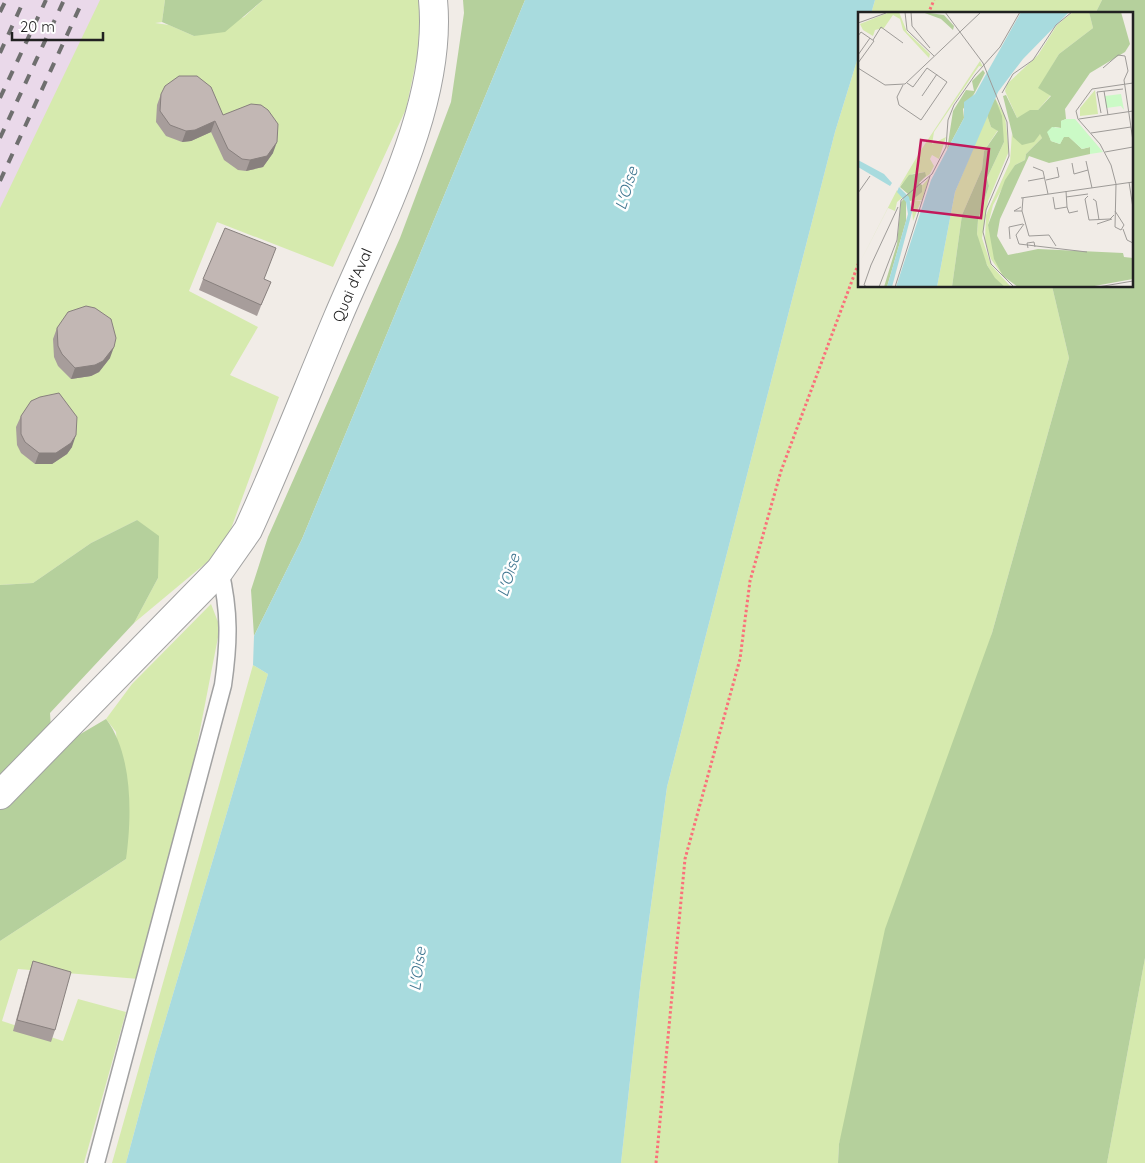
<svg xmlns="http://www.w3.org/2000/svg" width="1145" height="1163" viewBox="0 0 1145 1163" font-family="Quicksand,sans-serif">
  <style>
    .industrial { fill: #ead9ea }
    .grass { fill: #d6eaae }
    .forest { fill: #b5d09c }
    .water { fill: #a8dbde }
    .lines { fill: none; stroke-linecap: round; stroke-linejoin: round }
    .service-casing { stroke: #a2a2a2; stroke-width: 19 }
    .minor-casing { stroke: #a2a2a2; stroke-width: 30 }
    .path { stroke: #fa707a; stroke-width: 3; stroke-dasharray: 2.5 2.5; stroke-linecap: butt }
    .service { stroke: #fff; stroke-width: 16 }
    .minor { stroke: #fff; stroke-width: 28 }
    .rail { stroke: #6f6f6f; stroke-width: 4; stroke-dasharray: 10 10; stroke-linecap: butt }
    .wall { fill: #a79d9b }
    .shaded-wall { fill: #88807e }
    .building { fill: #c2b7b4; stroke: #88807e }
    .labels { text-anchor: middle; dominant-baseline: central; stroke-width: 5; stroke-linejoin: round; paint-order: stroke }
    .street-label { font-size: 15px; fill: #212121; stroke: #fff }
    .water-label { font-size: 16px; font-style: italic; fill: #407791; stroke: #fff }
    .inset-road { fill: none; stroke: #9e9b98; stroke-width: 1 }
    .view { fill: #c2185b; fill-opacity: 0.15; stroke: #c2185b; stroke-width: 2.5 }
    .inset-edge { fill: none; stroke: #212121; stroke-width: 2.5 }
  </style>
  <rect width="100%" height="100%" fill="#f1ece7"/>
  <path class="industrial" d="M 0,0 L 160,0 L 0,317 Z"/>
  <path class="grass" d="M 100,0 L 165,0 L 162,22 L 155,23 L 169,25 L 194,36 L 244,17 L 263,0 L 422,0 L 417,57 L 406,109 L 333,267 L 217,222 L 189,291 L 258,327 L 230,375 L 279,397 L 224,548 L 134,623 L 158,578 L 137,520 L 91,543 L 33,583 L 0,585 L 0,208 Z
    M 875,0 L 1102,0 L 1095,14 L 871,14 Z
    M 859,54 L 859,286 L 1052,286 L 1069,358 L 992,633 L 839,1144 L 838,1163 L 621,1163 L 641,979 L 667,787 L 835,132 Z
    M 211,604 L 220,627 L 193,766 L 139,979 L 18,969 L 2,1021 L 63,1041 L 78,999 L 126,1012 L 84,1163 L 0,1163 L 0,941 L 126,859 L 116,732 L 106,719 L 132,684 Z
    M 253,665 L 268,674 L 155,1055 L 126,1163 L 112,1163 Z
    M 1145,958 L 1145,1163 L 1107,1163 Z"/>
  <path class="forest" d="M 165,0 L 263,0 L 225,32 L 194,36 L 162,22 Z
    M 463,0 L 525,0 L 302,539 L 254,636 L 251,590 L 268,537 L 400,238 L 451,102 L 464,13 Z
    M 1102,0 L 1145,0 L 1145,958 L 1107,1163 L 838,1163 L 839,1144 L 885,929 L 992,633 L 1069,358 L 1052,286 L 1131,286 L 1131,14 L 1095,14 Z
    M 137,520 L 159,536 L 158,578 L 134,623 L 50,713 L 51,728 L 72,739 L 106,719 C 133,754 132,817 126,859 L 0,941 L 0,585 L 33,583 L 91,543 Z"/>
  <path class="water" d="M 525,0 L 875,0 L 871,14 L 859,14 L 859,54 L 835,132 L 667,787 L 641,979 L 621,1163 L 126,1163 L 155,1055 L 268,674 L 253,665 L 254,636 L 302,539 Z"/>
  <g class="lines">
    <defs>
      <path id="service" d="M 96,1163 L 223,685 C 229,643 230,612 220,570"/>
      <path id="minor" d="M 0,795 L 220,570 L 248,530 C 280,460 308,388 338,317 C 378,222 443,104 433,0"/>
    </defs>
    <use href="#service" class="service-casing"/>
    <use href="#minor" class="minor-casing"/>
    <path class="path" d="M 928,14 L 934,0
      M 656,1163 L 685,859 L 740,659 L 750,581 L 781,471 L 859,262"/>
    <use href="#service" class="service"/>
    <use href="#minor" class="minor"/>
    <path class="rail" d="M 0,12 L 6,0
      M 0,53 L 24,0
      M 0,98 L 46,0
      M 0,138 L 64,0
      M 0,181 L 83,0"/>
  </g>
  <path class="wall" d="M 161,94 L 223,115 L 273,153 L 263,167 L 246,171 L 238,170 L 224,160 L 211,132 L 191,141 L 182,142 L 166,136 L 156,122 L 157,105 Z
    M 203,279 L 264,280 L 266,293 L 257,316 L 199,290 Z
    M 57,328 L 110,358 L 99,372 L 91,376 L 71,379 L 58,366 L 54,357 L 53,339 Z
    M 21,416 L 72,447 L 67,454 L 52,464 L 35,464 L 21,453 L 17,445 L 16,427 Z
    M 33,961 L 55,1030 L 51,1042 L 13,1031 L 29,973 Z"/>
  <path class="shaded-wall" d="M 215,121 L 211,132 L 191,141 L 182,142 L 186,131 Z
    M 277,142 L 273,153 L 263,167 L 246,171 L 250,160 Z
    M 114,347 L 110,358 L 99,372 L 91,376 L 71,379 L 75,368 Z
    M 76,435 L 72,447 L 67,454 L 52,464 L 35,464 L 39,453 Z"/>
  <path class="building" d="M 179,76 L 197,76 L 211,87 L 223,115 L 251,104 L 261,105 L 268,110 L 278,124 L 277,142 L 267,156 L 250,160 L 242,159 L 228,149 L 215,121 L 195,130 L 186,131 L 170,125 L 160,111 L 161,94 L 165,86 Z
    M 225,228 L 276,248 L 264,279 L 271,282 L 261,305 L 203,279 Z
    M 86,306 L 95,308 L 111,319 L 116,338 L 114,347 L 103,361 L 95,365 L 75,368 L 62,354 L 58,346 L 57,328 L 68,312 Z
    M 59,393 L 77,417 L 76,435 L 71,443 L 56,453 L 39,453 L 25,442 L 21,434 L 21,416 L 31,401 L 40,397 Z
    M 33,961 L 71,972 L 55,1030 L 17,1020 Z"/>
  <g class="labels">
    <g class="street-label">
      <text transform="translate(352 285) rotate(-67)">Quai d'Aval</text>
    </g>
    <g class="water-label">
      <text transform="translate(626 188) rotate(-73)">L'Oise</text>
      <text transform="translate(508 575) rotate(-73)">L'Oise</text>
      <text transform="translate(417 969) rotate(-82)">L'Oise</text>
    </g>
  </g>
  <g transform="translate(858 12)">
    <rect width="275" height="275" fill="#f1ece7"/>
    <path d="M 32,0 L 41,0 L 49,20 L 72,42 L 71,46 L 45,18 L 42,7 L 35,3 L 26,16 L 17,18 L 15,24 L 5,18 L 2,12 ZM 215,0 L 231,0 L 235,16 L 201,42 L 181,76 L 193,83 L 180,98 L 159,106 L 147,79 L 149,72 L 180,43 L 199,13 ZM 122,49 L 125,55 L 121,54 L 76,120 L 74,132 L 88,125 L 81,147 L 74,143 L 72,147 L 76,154 L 72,162 L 66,166 L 67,160 L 54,162 L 41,175 L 63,138 ZM 237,78 L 240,102 L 222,104 L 222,96 ZM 137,86 L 147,104 L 151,139 L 130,189 L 124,226 L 133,253 L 153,275 L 147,275 L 136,266 L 123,241 L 119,222 L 120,208 L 131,174 L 129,166 L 146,130 ZM 129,103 L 133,115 L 140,118 L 126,139 L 124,157 L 104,203 L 94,275 L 79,275 L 97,180 ZM 154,121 L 155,125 L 183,122 L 184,126 L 168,142 L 167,148 L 157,153 L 135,193 L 130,213 L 145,264 L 133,247 L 127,229 L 128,203 L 152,150 ZM 71,166 L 64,188 L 56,189 L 63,189 L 55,209 L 53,185 ZM 39,178 L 45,185 L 39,190 L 37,199 L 30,196 L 0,254 Z" fill="#d6eaae"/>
    <path d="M 64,0 L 86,3 L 96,14 L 95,18 L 83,7 ZM 231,0 L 263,0 L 272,32 L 267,40 L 232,61 L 207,97 L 208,107 L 203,109 L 203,116 L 197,115 L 190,120 L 193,129 L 202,132 L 206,124 L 211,125 L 224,137 L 232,135 L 232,142 L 191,151 L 171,144 L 142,207 L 139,224 L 150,243 L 180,237 L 265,241 L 266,245 L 275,246 L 275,267 L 231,275 L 160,275 L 145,264 L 136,247 L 130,213 L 147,168 L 157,153 L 167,148 L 168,142 L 184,126 L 182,122 L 176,130 L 164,133 L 155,125 L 145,84 L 148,83 L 159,106 L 172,98 L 180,98 L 193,84 L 180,76 L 201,42 L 235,16 ZM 125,58 L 127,61 L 116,82 L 105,97 L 106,106 L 73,168 L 89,138 L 95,99 L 108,78 L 116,79 L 114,69 ZM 137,86 L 144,104 L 146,130 L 129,166 L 131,174 L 120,208 L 119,222 L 129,253 L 137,266 L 147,275 L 94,275 L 104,203 L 124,157 L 126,139 L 140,119 L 133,115 L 129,103 ZM 67,160 L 68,164 L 61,171 L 64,173 L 64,180 L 53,189 L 48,188 L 48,209 L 29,275 L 26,275 L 39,232 L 43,190 L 50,182 L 42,175 L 51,163 Z" fill="#b5d09c"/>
    <path d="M 263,82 L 266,98 L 263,94 L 248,96 L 247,84 ZM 208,107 L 217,107 L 245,140 L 232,142 L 232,135 L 224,137 L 211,125 L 206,125 L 202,132 L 193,129 L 189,120 L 194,115 L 203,116 L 203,109 Z" fill="#cbfac6"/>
    <path d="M 163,0 L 211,0 L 165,47 L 140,80 L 97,180 L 79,275 L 38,275 L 73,168 L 106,106 L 106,90 L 117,82 ZM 0,148 L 26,162 L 34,171 L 32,174 L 0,155 ZM 41,175 L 51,185 L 54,200 L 34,275 L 29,275 L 50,202 L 48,190 L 39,180 Z" fill="#a8dbde"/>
    <path class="inset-road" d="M 47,0 L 49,18 L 76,44M 53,0 L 54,14 L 72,36M 87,0 L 125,51 L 149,110 L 151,144 L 128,198 L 125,220 L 133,252 L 156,275M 0,11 L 28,1M 0,24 L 3,20 L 16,29 L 0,51M 15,28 L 23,15 L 45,31M 0,43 L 12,26M 0,56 L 27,73 L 47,72 L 123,0M 245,56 L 260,43 L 267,44 L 270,59 L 266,68 L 275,129M 45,73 L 39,85 L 41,93 L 63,108 L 89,70 L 69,56 L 55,75 L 49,71M 246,79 L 250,103M 144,81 L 155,62 L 175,48 L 198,13 L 214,0M 64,84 L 79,62M 243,101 L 239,80 L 265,77M 221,107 L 275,99M 233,121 L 273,115M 247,140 L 275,135M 228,149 L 234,176M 214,151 L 216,162 L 230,158M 175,155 L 185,159 L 190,182M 188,168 L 201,165 L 199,155M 170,169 L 186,166M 271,170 L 275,196M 0,181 L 12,164M 230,184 L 227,187 L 231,208 L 252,207 L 256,203M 195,185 L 197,197 L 209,195 L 208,179M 208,185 L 230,182M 163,186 L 275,170M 165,186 L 164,199 L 171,224 L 191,223 L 198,234M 235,187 L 238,189 L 241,208M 163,195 L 156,199 L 164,199M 209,195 L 211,201 L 220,199M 257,199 L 266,213 L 263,218 L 257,215 L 258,172 L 253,153 L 242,132 L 220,107 L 218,99 L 234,77 L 275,71M 166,212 L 158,223 L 161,232 L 229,240M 239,212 L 254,207M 265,217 L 269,228 L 275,231M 152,227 L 151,215 L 165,212M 170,236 L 169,231 L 176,230 L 177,235M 9,275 L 6,273 L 13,253 L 40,195M 21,275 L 39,228 L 43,188 L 74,162 L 88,135 L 90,108 L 96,93 L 117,63 L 142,35 L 162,0M 37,275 L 72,164M 240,275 L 275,269"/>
    <path class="view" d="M 63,128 L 131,137 L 123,206 L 54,198 Z"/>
    <rect width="275" height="275" class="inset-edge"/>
  </g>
  <path d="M12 32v8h91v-8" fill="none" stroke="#212121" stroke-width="2.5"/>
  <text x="20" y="32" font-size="15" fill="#212121" stroke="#ffffff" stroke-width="4" paint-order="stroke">20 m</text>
</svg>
